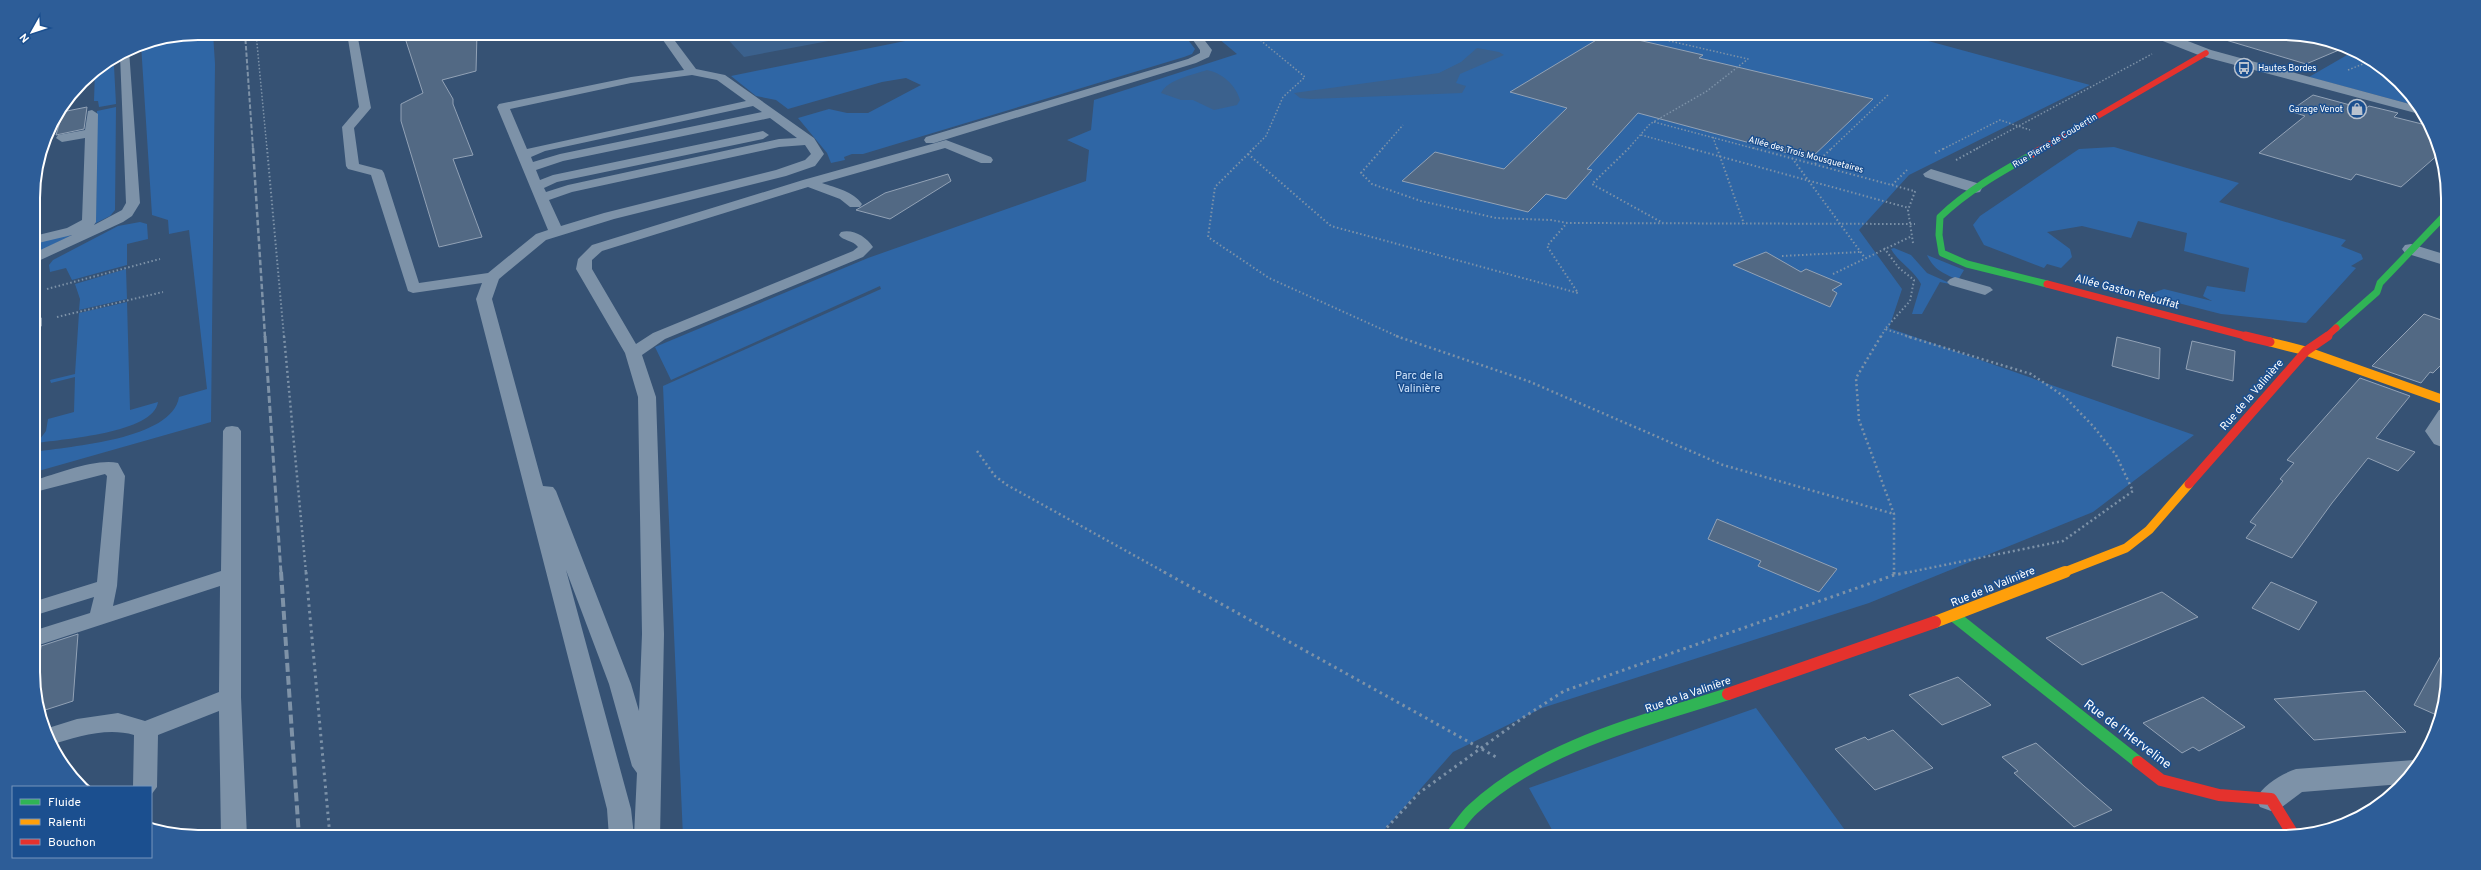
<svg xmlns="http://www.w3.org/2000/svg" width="2481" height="870" viewBox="0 0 2481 870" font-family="Overpass,sans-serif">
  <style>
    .green { fill: #2f66a5 }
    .water { fill: #3b618d }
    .building { fill: #526984; stroke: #92a2b6 }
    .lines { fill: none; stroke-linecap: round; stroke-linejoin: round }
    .path-far3 { stroke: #7d92a8; stroke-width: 1.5; stroke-dasharray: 1.5 2; stroke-linecap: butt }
    .path-far2 { stroke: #7d92a8; stroke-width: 2; stroke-dasharray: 1.5 2.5; stroke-linecap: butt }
    .path-far1 { stroke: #7d92a8; stroke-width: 2.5; stroke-dasharray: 2 3; stroke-linecap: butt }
    .path { stroke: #7d92a8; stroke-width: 3; stroke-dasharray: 2.5 4; stroke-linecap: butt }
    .lane { fill: #7d92a8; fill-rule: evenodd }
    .street { fill: #7d92a8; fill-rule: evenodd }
    .fast-far1 { stroke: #30b455; stroke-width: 7 }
    .fast { stroke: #30b455; stroke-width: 12 }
    .slow-far1 { stroke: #ff9f0a; stroke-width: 9 }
    .slow { stroke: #ff9f0a; stroke-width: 12 }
    .jam-far3 { stroke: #e5322d; stroke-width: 5.5 }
    .jam-far2 { stroke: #e5322d; stroke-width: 7 }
    .jam-far1 { stroke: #e5322d; stroke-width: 9 }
    .jam { stroke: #e5322d; stroke-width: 12 }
    .rail-far3 { stroke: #7e92a7; stroke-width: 2; stroke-dasharray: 4.5 2; stroke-linecap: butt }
    .rail-far2 { stroke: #7e92a7; stroke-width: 2.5; stroke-dasharray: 5.5 2.5; stroke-linecap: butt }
    .rail-far1 { stroke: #7e92a7; stroke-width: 3; stroke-dasharray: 7 3; stroke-linecap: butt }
    .rail { stroke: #7e92a7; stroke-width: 4; stroke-dasharray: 9 4; stroke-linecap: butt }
    .labels { text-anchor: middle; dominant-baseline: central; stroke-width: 3; stroke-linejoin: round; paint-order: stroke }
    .far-poi-label { font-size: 9px; fill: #fff; stroke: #1b4f8f; text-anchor: start }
    .far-street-label { font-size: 9px; fill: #fff; stroke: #1b4f8f }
    .street-label { font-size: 11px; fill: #fff; stroke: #1b4f8f }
    .park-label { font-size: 11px; fill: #cfe3fa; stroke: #1b4f8f }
    .near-street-label { font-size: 13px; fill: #fff; stroke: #1b4f8f }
    .rim { fill: none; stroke: #fff; stroke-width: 2 }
  </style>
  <rect width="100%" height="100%" fill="#365274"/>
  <path class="green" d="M 198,33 L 213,33 L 215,64 L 211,422 L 35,472 L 35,452 C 70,446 172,440 179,397 L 207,389 L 189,230 L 169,234 L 168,220 L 152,215 L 141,44 Z
    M 945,33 L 1169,33 L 1166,34 L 1168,38 L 1186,37 L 1195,49 L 1192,54 L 1184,57 L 863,154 L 852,154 L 844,157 L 845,160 L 831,163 L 827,153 L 798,118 L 829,109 L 847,113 L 868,113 L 921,85 L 906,78 L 882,82 L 788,109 L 776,100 L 756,96 L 731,76 Z
    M 1212,33 L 1899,33 L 2090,85 L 1909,175 L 1859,230 L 1902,289 L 1889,328 L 2194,435 L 2093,512 L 1869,603 L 1542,708 L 1453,752 L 1378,837 L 683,837 L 663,386 L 881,289 L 880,286 L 671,380 L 655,347 L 868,258 L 1086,181 L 1089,150 L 1067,140 L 1091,130 L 1094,100 L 1237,54 Z
    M 2354,51 C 2380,63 2402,81 2417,106 L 2309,77 Z
    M 114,66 L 116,104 L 99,107 L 98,101 L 94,101 L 95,70 L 100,67 Z
    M 116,107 L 115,210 L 110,216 L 36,253 L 34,244 L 96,221 L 97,111 Z
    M 2114,147 L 2239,183 L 2219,202 L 2346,240 L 2341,246 L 2361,254 L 2363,259 L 2351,266 L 2356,268 L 2306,323 L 2221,314 L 2147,295 L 2164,289 L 2212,301 L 2203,296 L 2207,286 L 2245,292 L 2249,268 L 2184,251 L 2187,233 L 2138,221 L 2131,238 L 2082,226 L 2047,232 L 2070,249 L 2072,257 L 2061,268 L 2047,264 L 2044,268 L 1984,245 L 1973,225 L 1980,216 L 2079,149 Z
    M 140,222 L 147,224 L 148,239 L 127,244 L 127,265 L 72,280 L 66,268 L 50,272 L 49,265 L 53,260 L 118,226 Z
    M 1894,248 L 1911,255 L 1927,273 L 1954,285 L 1940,282 L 1922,314 L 1912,314 L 1921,284 C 1914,270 1899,263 1891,249 Z
    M 1927,255 L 1964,270 L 1958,280 C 1943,273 1934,270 1927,255 Z
    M 126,269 L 127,299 L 79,310 L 80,299 L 75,284 Z
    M 127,302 L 130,410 L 158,402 C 154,433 63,439 37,443 L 46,431 L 48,419 L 74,412 L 75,377 L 51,383 L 50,380 L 75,374 L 79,313 Z
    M 1756,708 L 1850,837 L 1556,837 L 1529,788 Z"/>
  <path class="water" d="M 722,33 L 871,33 L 744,57 Z
    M 1477,48 L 1499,52 L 1504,55 L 1460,74 L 1456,83 L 1466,86 L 1462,93 L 1311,99 L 1300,98 L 1294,93 L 1439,73 L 1461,62 Z
    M 1207,70 C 1222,73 1236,85 1240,100 L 1237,105 L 1214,110 L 1193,100 L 1181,100 L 1161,93 C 1168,79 1193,75 1207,70 Z"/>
  <path class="building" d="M 398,33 L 477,33 L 476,71 L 442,80 L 453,99 L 453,104 L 473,155 L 453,159 L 482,237 L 439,247 L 401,121 L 401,104 L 423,93 L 406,41 Z
    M 1608,33 L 1703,55 L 1699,58 L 1873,99 L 1810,159 L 1638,113 L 1587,169 L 1592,170 L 1566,199 L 1546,194 L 1528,212 L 1402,181 L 1435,152 L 1504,169 L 1567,108 L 1510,92 Z
    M 2220,33 L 2283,33 L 2336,42 L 2346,47 L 2306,64 L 2219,38 Z
    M 2313,95 L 2365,109 L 2369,106 L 2398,113 L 2394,117 L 2430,126 L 2435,135 L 2440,153 L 2401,187 L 2356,174 L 2351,180 L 2259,153 L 2305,116 L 2290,111 Z
    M 87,107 L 84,129 L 56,135 L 62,115 L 67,111 Z
    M 948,174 L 951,181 L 890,219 L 856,210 L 885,193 Z
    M 1766,252 L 1801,272 L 1806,269 L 1842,284 L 1832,290 L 1837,293 L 1830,307 L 1733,265 Z
    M 2424,314 L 2447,322 L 2447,359 L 2433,373 L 2430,372 L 2421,383 L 2372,366 Z
    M 2117,337 L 2160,348 L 2159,379 L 2112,366 Z
    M 2192,341 L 2235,351 L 2233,381 L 2186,369 Z
    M 2360,378 L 2410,396 L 2376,438 L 2415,452 L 2398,471 L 2368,458 L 2332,503 L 2292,558 L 2246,538 L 2256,525 L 2250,522 L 2283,481 L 2280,479 L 2294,463 L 2287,460 Z
    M 1717,519 L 1837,569 L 1819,592 L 1758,566 L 1761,561 L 1708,539 Z
    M 2271,582 L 2317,602 L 2299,630 L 2252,608 Z
    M 2162,592 L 2198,617 L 2082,665 L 2046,638 Z
    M 78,634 L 73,701 L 39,712 L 36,691 L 41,646 Z
    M 2448,643 L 2448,672 L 2441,717 L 2414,705 Z
    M 1958,677 L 1991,705 L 1942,725 L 1909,695 Z
    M 2365,691 L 2406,732 L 2314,740 L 2274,699 Z
    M 2203,697 L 2245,727 L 2199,751 L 2193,747 L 2182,753 L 2143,723 Z
    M 1893,730 L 1933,768 L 1875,790 L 1835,749 L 1865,737 L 1868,740 Z
    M 2036,743 L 2084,786 L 2112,810 L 2074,827 L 2014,773 L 2018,771 L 2002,757 Z"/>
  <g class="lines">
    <path class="path-far3" d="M 256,33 L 267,149
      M 2348,70 L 2373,60
      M 1654,122 L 1756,149
      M 1641,135 L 1693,149
      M 1713,137 L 1717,149
      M 1253,149 L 1266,136 L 1283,97 L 1305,77 L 1259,39 L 1256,33
      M 1382,149 L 1403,125
      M 1628,149 L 1650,124 L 1707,91 L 1748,59 L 1635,33
      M 1831,149 L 1889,94
      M 1943,149 L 2000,120 L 2030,130
      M 1976,149 L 2152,54"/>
    <path class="path-far2" d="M 267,148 L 284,337
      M 1254,148 L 1215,187 L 1208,237 L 1269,278 L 1399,337
      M 1383,148 L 1361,173 L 1372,184 L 1421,201 L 1496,218 L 1551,220 L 1567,223 L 1915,224
      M 1629,148 L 1592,184 L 1663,223
      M 1689,148 L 1909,208
      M 1717,148 L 1744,224
      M 1753,148 L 1914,191
      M 1935,153 L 1945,148
      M 1248,154 L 1331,226 L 1578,293 L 1547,246 L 1567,223
      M 1792,158 L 1865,258
      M 1956,160 L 1978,148
      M 1815,164 L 1832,148
      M 1892,185 L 1907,170
      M 1913,243 L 1908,210 L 1916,189
      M 1884,248 L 1899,268 L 1914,280 L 1910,301 L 1885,329 L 1910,337
      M 1782,256 L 1860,252
      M 1833,274 L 1912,236
      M 47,289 L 160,259
      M 57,317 L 163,292
      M 1881,337 L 1885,329"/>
    <path class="path-far1" d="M 284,336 L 306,573
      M 1396,336 L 1528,381 L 1723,465 L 1894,514
      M 1881,336 L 1856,378 L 1859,420 L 1894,514 L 1894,573
      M 977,451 L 995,476 L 1007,485 L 1166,573
      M 1905,573 L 2063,541 L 2133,491 L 2116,455 L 2093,426 L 2065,397 L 2031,374 L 1906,336"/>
    <path class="path" d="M 306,572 L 330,837
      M 1164,572 L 1496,757
      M 1894,572 L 1894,575
      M 1378,837 L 1419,793 L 1524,717 L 1564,691 L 1894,575 L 1910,572"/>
    <path class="lane" d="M 347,33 L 357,33 L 371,108 L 354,128 L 359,164 L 382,170 L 384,173 L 419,283 L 488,273 L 536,234 L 548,230 L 497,107 L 499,104 L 631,77 L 684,70 L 658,33 L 669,33 L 696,69 L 725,75 L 814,138 L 824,154 L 815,166 L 786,176 L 614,219 L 546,240 L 499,279 L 492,299 L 543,486 L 553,487 L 556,491 L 631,684 L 639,711 L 642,634 L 638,397 L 625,353 L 576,269 L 578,259 L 592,245 L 803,180 L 946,140 L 991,157 L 993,160 L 991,163 L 981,163 L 945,148 L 822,183 C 836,188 853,191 862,204 L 860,207 L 850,207 L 840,199 L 808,187 L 602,251 L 592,260 L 592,269 L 636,344 L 653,333 L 853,251 L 858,247 C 853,240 843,241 839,235 L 841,232 C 854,229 866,237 873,247 L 863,257 L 665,339 L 642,355 L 656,397 L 664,634 L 660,837 L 609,837 L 607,809 L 476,299 L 482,283 L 413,293 L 408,291 L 371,175 L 348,169 L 346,166 L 342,127 L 359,107 ZM 692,75 L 717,80 L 746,101 L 527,149 L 510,109 L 631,83 ZM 753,106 L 762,112 L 560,154 L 533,162 L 531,157 L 545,151 ZM 770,118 L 797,138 L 779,139 L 568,185 L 546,192 L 544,188 L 557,182 L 763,139 L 769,135 L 763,131 L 553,175 L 540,180 L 536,170 L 563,161 ZM 805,145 L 811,154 L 805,160 L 776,170 L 604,213 L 561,226 L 549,200 L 572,192 L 779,147 ZM 566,570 L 609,684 L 632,766 L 637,773 L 634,836 L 631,809 Z
      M 1188,33 L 1199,33 L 1212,50 L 1209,57 L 1196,63 L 934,143 L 926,143 L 924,140 L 926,137 L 1188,59 L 1200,53 L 1200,50 Z
      M 129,50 L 140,203 L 132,216 L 123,222 L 34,263 L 34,253 L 72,235 L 34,244 L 34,236 L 67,228 L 82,220 L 85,138 L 62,142 L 56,138 L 58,135 L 85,130 L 88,111 L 92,110 L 98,114 L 96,222 L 94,225 L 122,210 L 126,203 L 120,55 Z
      M 1955,277 L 1990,287 L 1993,290 L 1985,295 L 1950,285 L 1947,282 L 1950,279 Z
      M 34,313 L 42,318 L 42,326 L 34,331 Z
      M 232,426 L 238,427 L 241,431 L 241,697 L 247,837 L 221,837 L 219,711 L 158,735 L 157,787 L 151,795 L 151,787 L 133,787 L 134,735 C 106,727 77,737 50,745 L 45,729 L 77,719 L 118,713 L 145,721 L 219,692 L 220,586 L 36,646 L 36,630 L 90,613 L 94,597 L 36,615 L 36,601 L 97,582 L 107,476 L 105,474 L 35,492 L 35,480 C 57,474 96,458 118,463 L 125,476 L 117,586 L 113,606 L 221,571 L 223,431 L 226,427 Z"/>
    <path class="street" d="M 2148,33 L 2167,33 L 2211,50 L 2417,106 L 2423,115 L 2201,56 L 2150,36 Z
      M 1931,169 L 1980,184 L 1982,188 L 1980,192 L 1974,193 L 1925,177 L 1923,174 Z
      M 2411,244 L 2447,255 L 2447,266 L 2405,253 L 2402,249 L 2405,245 Z
      M 2447,409 L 2447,449 L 2434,444 L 2425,431 L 2439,410 Z
      M 2414,760 L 2419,762 L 2414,772 L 2402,784 L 2302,792 L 2282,807 L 2271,811 L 2260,807 L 2256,799 C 2263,785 2281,774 2296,769 Z"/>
    <path class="fast-far1" d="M 2031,155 C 1999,173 1967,191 1940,217 L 1939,235 L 1942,253 L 1967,264 L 2047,284
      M 2336,328 L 2377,292 L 2380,283 L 2447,213"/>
    <path class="fast" d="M 1954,616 L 2138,762
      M 1450,837 C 1458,828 1464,817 1473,809 C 1542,745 1641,722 1728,694"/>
    <path class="slow-far1" d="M 2270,342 L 2306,351 L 2447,401
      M 2062,573 L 2126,548 L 2149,530 L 2189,484"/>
    <path class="slow" d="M 1935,622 L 2065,572"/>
    <path class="jam-far3" d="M 2041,149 L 2206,53"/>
    <path class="jam-far2" d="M 2031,155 L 2043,148
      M 2047,284 L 2249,337
      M 2326,337 L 2336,328"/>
    <path class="jam-far1" d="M 2245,336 L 2270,342
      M 2189,484 L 2306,351 L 2328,336"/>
    <path class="jam" d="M 1728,694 L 1935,622
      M 2138,762 L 2161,780 L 2219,795 L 2271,799 L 2294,836"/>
    <path class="rail-far3" d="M 245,33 L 253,149"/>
    <path class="rail-far2" d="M 253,148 L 265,337"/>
    <path class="rail-far1" d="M 265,336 L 281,573"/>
    <path class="rail" d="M 281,572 L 299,837"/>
  </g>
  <defs>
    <symbol id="bus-ring" viewBox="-11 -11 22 22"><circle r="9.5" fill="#1b4f8f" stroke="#b9c2ce" stroke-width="1.5"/><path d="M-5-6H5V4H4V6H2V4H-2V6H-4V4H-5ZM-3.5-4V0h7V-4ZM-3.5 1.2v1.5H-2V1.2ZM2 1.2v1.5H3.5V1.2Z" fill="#b9c2ce"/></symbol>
    <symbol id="shop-ring" viewBox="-11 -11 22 22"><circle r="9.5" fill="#1b4f8f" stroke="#b9c2ce" stroke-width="1.5"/><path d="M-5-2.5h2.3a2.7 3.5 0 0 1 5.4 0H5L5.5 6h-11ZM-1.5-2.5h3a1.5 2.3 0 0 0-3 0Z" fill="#b9c2ce"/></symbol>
  </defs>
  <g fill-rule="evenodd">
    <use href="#bus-ring" x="2233" y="57" width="22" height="22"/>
    <use href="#shop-ring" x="2346" y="98" width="22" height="22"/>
  </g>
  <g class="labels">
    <g class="far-poi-label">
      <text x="2258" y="68">Hautes Bordes</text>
      <text x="2343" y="109" text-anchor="end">Garage Venot</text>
    </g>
    <g class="far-street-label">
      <text transform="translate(2055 141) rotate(-31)">Rue Pierre de Coubertin</text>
      <text transform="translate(1806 155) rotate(15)">Allée des Trois Mousquetaires</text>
    </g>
    <g class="street-label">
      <text transform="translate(2127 292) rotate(15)">Allée Gaston Rebuffat</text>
      <text transform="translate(2252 395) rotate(-49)">Rue de la Valinière</text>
      <text transform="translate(1993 587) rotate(-22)">Rue de la Valinière</text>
      <text transform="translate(1688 695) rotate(-19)">Rue de la Valinière</text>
    </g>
    <g class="park-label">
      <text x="1419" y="376">Parc de la<tspan x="1419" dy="13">Valinière</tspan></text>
    </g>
    <g class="near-street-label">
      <text transform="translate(2127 735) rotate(37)">Rue de l'Herveline</text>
    </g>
  </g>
  <path d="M0 0H2481V870H0ZM198 40H2283A158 158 0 0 1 2441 198V672A158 158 0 0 1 2283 830H198A158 158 0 0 1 40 672V198A158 158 0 0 1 198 40Z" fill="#2d5d98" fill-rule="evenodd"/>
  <path class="rim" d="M198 40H2283A158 158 0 0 1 2441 198V672A158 158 0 0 1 2283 830H198A158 158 0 0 1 40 672V198A158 158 0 0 1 198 40Z"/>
  <rect x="12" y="786" width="140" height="72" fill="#1b4f8f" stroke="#7695bc"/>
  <rect x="20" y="799" width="20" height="6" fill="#30b455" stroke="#7695bc"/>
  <text x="48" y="806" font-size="12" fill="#ffffff">Fluide</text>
  <rect x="20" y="819" width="20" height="6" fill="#ff9f0a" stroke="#7695bc"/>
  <text x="48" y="826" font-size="12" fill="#ffffff">Ralenti</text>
  <rect x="20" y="839" width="20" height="6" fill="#e5322d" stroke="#7695bc"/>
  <text x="48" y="846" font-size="12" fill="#ffffff">Bouchon</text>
  <g transform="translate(32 32) rotate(231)" stroke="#1b4f8f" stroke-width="3" paint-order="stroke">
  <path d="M0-3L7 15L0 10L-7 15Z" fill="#ffffff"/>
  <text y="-6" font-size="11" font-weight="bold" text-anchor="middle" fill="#ffffff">N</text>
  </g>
</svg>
